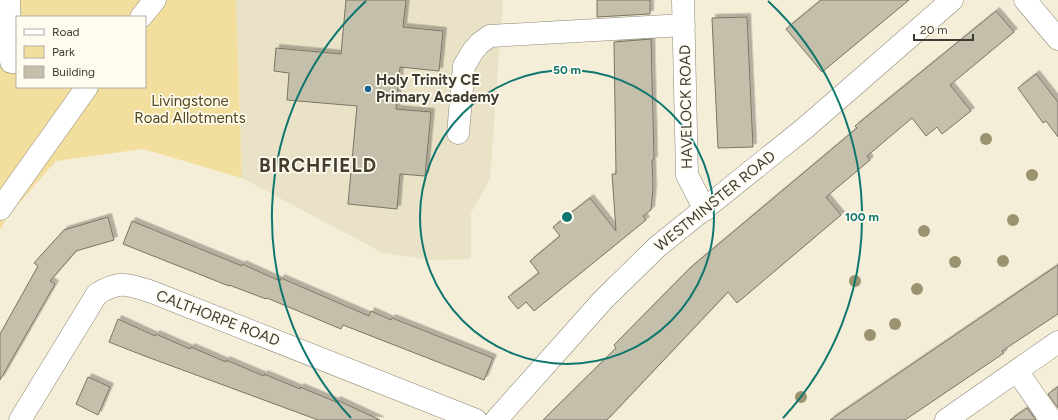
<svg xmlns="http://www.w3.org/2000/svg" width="1058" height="420" viewBox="0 0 1058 420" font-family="Figtree,sans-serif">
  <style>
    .built { fill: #eae2c7 }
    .green { fill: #f3df9d; fill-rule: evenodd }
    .building { fill: #c4bfab; stroke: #7a7462; filter: url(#shadow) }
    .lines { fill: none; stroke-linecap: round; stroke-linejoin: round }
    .minor-casing { stroke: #8c8674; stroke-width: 23 }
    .minor { stroke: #fff; stroke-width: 22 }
    .tree { fill: #9b9270 }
    .ring { fill: none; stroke: #0f766e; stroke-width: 2 }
    .poi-dot { fill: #136294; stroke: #fffbef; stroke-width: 1.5 }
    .labels { text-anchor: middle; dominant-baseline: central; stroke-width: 3.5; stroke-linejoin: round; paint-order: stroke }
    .poi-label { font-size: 15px; font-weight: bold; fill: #3d3b33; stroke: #fffbef; text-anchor: start }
    .park-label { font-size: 15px; fill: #52461b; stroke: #fffbef }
    .street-label { font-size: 15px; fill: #3d3b33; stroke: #fffbef }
    .district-label { font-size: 19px; font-weight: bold; letter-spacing: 1px; fill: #423d2c; stroke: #fffbef }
    .centre { fill: #0f766e; stroke: #fffbef; stroke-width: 2 }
    .ring-label { font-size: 12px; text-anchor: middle; font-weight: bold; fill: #0f766e; stroke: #fffbef; stroke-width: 3.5; stroke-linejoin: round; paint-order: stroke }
  </style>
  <defs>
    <filter id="shadow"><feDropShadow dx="3.5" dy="-3.5" stdDeviation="0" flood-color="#0004"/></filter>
  </defs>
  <rect width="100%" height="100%" fill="#f4eed9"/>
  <path class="built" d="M 236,0 L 503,0 L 490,179 L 471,213 L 471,259 L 432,260 L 383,253 L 242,178 Z"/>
  <path class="green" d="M 0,0 L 236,0 L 242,178 L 143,149 L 56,161 L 7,217 L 0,230 ZM 17,17 L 145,17 L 145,87 L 17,87 Z"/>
  <path class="building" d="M 346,0 L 406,0 L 403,27 L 443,31 L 439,71 L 400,67 L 396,109 L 431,112 L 425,176 L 400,174 L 397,209 L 348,204 L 357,106 L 287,100 L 289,73 L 274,71 L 276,48 L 341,54 Z
    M 597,0 L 650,0 L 650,14 L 597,17 Z
    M 821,0 L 909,0 L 822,72 L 786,29 Z
    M 996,11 L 1014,32 L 950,85 L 971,111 L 942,134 L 937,127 L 926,136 L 912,118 L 867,156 L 870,160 L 826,197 L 841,215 L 737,303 L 728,292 L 607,420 L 543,420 L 616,348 L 614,345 L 690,268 L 857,128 L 855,126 Z
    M 747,17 L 753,147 L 718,148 L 712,18 Z
    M 651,39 L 654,160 L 652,160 L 653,188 L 651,210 L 643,216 L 646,220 L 534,311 L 526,302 L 518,309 L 508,297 L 539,273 L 530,261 L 560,236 L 553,227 L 590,198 L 616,231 L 612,174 L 616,174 L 614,42 Z
    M 1036,74 L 1058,102 L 1058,137 L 1046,121 L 1043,123 L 1018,88 Z
    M 108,217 L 114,240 L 76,251 L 50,281 L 55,284 L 0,380 L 0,334 L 38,266 L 34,263 L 64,230 Z
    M 132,221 L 242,266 L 242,264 L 280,281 L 281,278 L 369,316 L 371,311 L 391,320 L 392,318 L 493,358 L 484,380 L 343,325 L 341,329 L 267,298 L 266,299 L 229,285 L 229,286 L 123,244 Z
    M 1058,265 L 1058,314 L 1002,351 L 1004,353 L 905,420 L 830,420 Z
    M 118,319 L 155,336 L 156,334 L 190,349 L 191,347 L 226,362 L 226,360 L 264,376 L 264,374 L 300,389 L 300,387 L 336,402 L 337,400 L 380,420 L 318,420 L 142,355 L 109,342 Z
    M 88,377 L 110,387 L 98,415 L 76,404 Z
    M 1058,387 L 1058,408 L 1048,394 Z
    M 1027,408 L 1036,420 L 1010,420 Z"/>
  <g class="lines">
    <defs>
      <path id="minor" d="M 9,0 L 11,62 L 17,62
        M 683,0 L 687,175 L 705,210
        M 1025,0 L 1058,39
        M 141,17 L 155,0
        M 458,133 L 464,66 L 473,51 L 480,43 L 490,36 L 684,25
        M 0,209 L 87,87
        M 1017,371 L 1051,420
        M 20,420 L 97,294 C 120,280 127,284 152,292 L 476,420
        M 496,420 L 603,300 L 657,247 L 805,128 L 952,0
        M 946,420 L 1058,342"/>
    </defs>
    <use href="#minor" class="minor-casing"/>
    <use href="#minor" class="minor"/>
  </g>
  <g class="tree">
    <circle cx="986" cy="139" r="6"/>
    <circle cx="1032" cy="175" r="6"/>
    <circle cx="1013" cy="220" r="6"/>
    <circle cx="924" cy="231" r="6"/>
    <circle cx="1003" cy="261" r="6"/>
    <circle cx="955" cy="262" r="6"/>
    <circle cx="855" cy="281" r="6"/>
    <circle cx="917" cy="289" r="6"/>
    <circle cx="895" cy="324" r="6"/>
    <circle cx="870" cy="335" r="6"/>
    <circle cx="801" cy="397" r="6"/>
  </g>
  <g class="ring">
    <circle cx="567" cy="217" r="147"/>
    <path d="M351 418A295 295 0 0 1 366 1M768 1A295 295 0 0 1 783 418"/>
  </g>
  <circle class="poi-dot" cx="368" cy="89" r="4"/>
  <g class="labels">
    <g class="poi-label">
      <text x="376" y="80">Holy Trinity CE<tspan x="376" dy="17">Primary Academy</tspan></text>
    </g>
    <g class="park-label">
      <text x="190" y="101">Livingstone<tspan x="190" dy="17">Road Allotments</tspan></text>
    </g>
    <g class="street-label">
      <text transform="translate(686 107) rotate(-91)">HAVELOCK ROAD</text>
      <text transform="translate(715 201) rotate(-39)">WESTMINSTER ROAD</text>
      <text transform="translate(218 318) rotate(21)">CALTHORPE ROAD</text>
    </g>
    <g class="district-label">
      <text x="318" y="165">BIRCHFIELD</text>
    </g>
  </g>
  <circle cx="567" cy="217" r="6" class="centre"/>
  <g class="ring-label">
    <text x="567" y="74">50 m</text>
    <text x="862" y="221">100 m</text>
  </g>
  <rect x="16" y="16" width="130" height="72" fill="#fffbef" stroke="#b1aea4"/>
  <rect x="24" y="29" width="20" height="6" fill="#ffffff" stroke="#b1aea4"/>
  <text x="52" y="36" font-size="12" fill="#3d3b33">Road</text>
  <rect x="24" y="46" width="20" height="12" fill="#f3df9d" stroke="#b1aea4"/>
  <text x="52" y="56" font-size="12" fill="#3d3b33">Park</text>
  <rect x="24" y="66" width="20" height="12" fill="#c4bfab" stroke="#b1aea4"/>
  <text x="52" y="76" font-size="12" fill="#3d3b33">Building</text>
  <path d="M914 34v6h59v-6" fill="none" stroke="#3d3b33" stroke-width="2"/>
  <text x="920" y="34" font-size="12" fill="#3d3b33" stroke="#fffbef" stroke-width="3" paint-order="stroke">20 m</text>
</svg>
